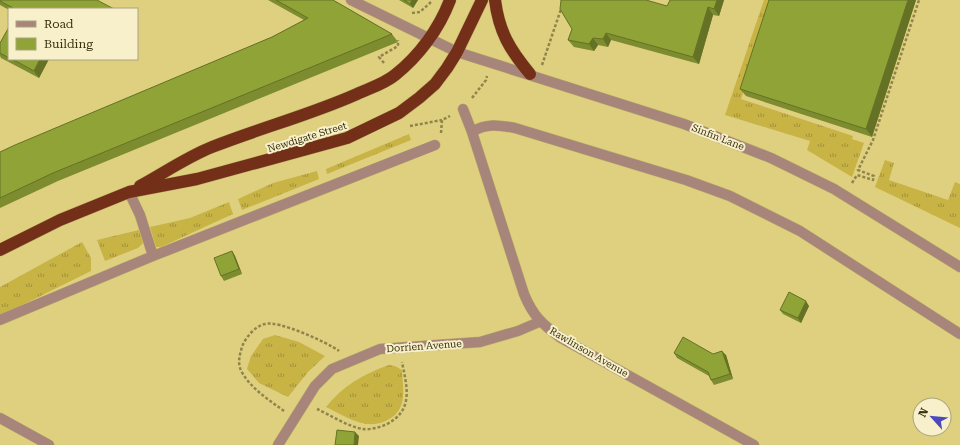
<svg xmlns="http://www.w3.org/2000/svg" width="960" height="445" viewBox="0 0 960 445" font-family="'Roboto Serif',serif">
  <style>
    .grass { fill: url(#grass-tufts) }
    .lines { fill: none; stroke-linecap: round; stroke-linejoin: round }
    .minor-casing { stroke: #bdb069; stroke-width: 11 }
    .highway-casing { stroke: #bdb069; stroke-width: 13 }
    .path { stroke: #8f854a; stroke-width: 2.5; stroke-dasharray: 3 2; stroke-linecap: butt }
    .minor { stroke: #a8857a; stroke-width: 10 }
    .highway { stroke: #732f18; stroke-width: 12 }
    .wall { fill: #7c8c2f }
    .shaded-wall { fill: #657226 }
    .building { fill: #90a337; stroke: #657226 }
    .labels { text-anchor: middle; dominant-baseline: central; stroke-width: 4; stroke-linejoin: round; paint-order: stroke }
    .street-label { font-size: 10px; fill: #37310f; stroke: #f7f0ca }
  </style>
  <defs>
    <pattern id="grass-tufts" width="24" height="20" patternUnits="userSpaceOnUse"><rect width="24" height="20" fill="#c8b345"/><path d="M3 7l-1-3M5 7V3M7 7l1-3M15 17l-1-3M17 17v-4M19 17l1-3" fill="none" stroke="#a39238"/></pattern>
  </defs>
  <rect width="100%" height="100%" fill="#dfd080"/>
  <path class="grass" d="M 764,0 L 774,0 L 741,99 L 853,136 L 852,139 L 864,143 L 852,177 L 807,150 L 810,141 L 725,115 Z
    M 409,134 L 411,140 L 327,174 L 326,169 Z
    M 885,160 L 894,163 L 889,180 L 948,200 L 955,182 L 960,184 L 960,228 L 875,187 Z
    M 317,171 L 319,179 L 242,210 L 238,199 L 273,183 Z
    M 229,202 L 233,214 L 161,247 L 156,247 L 150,227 L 190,218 Z
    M 139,230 L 143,243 L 138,248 L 105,261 L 97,240 Z
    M 82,242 L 91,258 L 91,271 L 0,316 L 0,287 Z
    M 275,335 L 299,342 L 325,356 L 308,372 L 288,397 L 259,383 L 247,369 L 251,356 L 263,339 Z
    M 389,365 L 395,366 L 402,370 C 402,378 404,387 403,395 C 403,404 399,413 391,418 C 368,433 347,417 326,407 C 343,386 363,374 389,365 Z"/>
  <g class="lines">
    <defs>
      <path id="minor" d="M 351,0 L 457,52 L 684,124 L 771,158 L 834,189 L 960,267
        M 463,109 L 472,132 L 524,294 C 533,316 542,324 561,338 L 754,445
        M 472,132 C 486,123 499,125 515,128 L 686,180 L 730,196 L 800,231 L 960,334
        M 129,192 L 140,215 L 153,256
        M 0,320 L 153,256 L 435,145
        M 0,418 L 49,445
        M 278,445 L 315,386 L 332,369 L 380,349 L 480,342 L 518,331 L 539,322"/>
      <path id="highway" d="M 495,0 C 499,32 510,50 530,74
        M 140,186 C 164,173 187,157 212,147 C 260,128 310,115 357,94 C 370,88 384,84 395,75 C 419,56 439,29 450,0
        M 0,250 L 60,220 L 129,192 L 197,179 L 347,138 L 399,113 L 419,98 L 435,84 L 447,68 L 457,52 L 482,0"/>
    </defs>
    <use href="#minor" class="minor-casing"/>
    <use href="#highway" class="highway-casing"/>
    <path class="path" d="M 412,13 L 420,12 L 431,2
      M 384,63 L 379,57 L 398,46 L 398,40
      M 542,65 L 561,9
      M 472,98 L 486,80 L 487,76
      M 410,126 L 442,120
      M 441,133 L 442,120 L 450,116
      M 852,183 L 857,175 L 873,180 L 874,176 L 858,170 L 873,140 L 919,0
      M 317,409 C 330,415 349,427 363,429 C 370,430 381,427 387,424 C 414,410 407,387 402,362
      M 284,411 C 269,400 252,389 243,374 C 237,365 239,357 242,347 C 245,338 255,326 265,324 C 278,320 327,342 339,351"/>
    <use href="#minor" class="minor"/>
    <use href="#highway" class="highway"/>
  </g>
  <path class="wall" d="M 0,0 L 114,9 L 9,9 L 9,10 L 0,5 Z
    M 268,0 L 333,0 L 392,34 L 398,42 L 58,181 L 0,208 L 0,152 L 272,37 L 304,20 Z
    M 399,0 L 418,0 L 413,8 Z
    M 724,0 L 719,16 L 713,15 L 699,64 L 611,40 L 608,47 L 598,45 L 594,51 L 574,47 L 568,40 L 572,29 L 667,6 Z
    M 916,0 L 872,137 L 746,96 L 740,89 Z
    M 9,27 L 9,59 L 49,59 L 39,78 L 1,58 L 0,56 L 0,43 Z
    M 232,251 L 235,256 L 242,274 L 224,281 L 221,276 Z
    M 809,306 L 801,323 L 783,314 L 780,310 Z
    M 674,353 L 713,354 L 726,355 L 733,379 L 714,385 L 711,380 L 709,376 L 677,358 Z"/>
  <path class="shaded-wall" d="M 412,0 L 418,0 L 413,8 L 410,4 Z
    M 717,0 L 724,0 L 719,16 L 714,9 Z
    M 908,0 L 916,0 L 872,137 L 866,129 Z
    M 708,7 L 713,15 L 699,64 L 693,57 Z
    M 606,33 L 611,40 L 608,47 L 603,39 Z
    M 593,38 L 598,45 L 594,51 L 589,44 Z
    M 40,59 L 49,59 L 39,78 L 34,71 Z
    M 232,251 L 235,256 L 242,274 L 239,269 Z
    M 806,301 L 809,306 L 801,323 L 798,318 Z
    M 722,351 L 726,355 L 733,379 L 730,374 Z
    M 355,432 L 359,436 L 358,445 L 354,445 Z"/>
  <path class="building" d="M 0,0 L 97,0 L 114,9 L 15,9 L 0,1 Z
    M 276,0 L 333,0 L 392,34 L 53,173 L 0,198 L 0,152 L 15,145 L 272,37 L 308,18 Z
    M 404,0 L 412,0 L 410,4 Z
    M 561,0 L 646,0 L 667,6 L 670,0 L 717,0 L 714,9 L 708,7 L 693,57 L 606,33 L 603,39 L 593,38 L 589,44 L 568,40 L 572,29 L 560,9 Z
    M 769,0 L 908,0 L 866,129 L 740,89 Z
    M 9,27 L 9,58 L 0,53 L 0,43 Z
    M 12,59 L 40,59 L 34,71 Z
    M 232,251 L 239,269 L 221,276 L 214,258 Z
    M 789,292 L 806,301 L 798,318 L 780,310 Z
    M 683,337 L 713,354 L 722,351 L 730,374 L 711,380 L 708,372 L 674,353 Z
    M 337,430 L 355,432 L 354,445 L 335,445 Z"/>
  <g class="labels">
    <g class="street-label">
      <text transform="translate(307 137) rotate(-17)">Newdigate Street</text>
      <text transform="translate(718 137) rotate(21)">Sinfin Lane</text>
      <text transform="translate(424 346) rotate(-4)">Dorrien Avenue</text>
      <text transform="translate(589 352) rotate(30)">Rawlinson Avenue</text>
    </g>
  </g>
  <rect x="8" y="8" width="130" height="52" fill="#f7f0ca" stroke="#aaa47f"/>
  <rect x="16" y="21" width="20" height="6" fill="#a8857a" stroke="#aaa47f"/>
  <text x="44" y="28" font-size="12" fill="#37310f">Road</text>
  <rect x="16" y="38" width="20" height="12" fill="#90a337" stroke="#aaa47f"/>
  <text x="44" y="48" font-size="12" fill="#37310f">Building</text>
  <g transform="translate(932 417) rotate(297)"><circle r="19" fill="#f7f0ca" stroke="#aaa47f"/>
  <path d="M0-3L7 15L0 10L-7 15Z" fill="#4c49bf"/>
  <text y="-6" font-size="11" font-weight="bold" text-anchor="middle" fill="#37310f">N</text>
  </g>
</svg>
